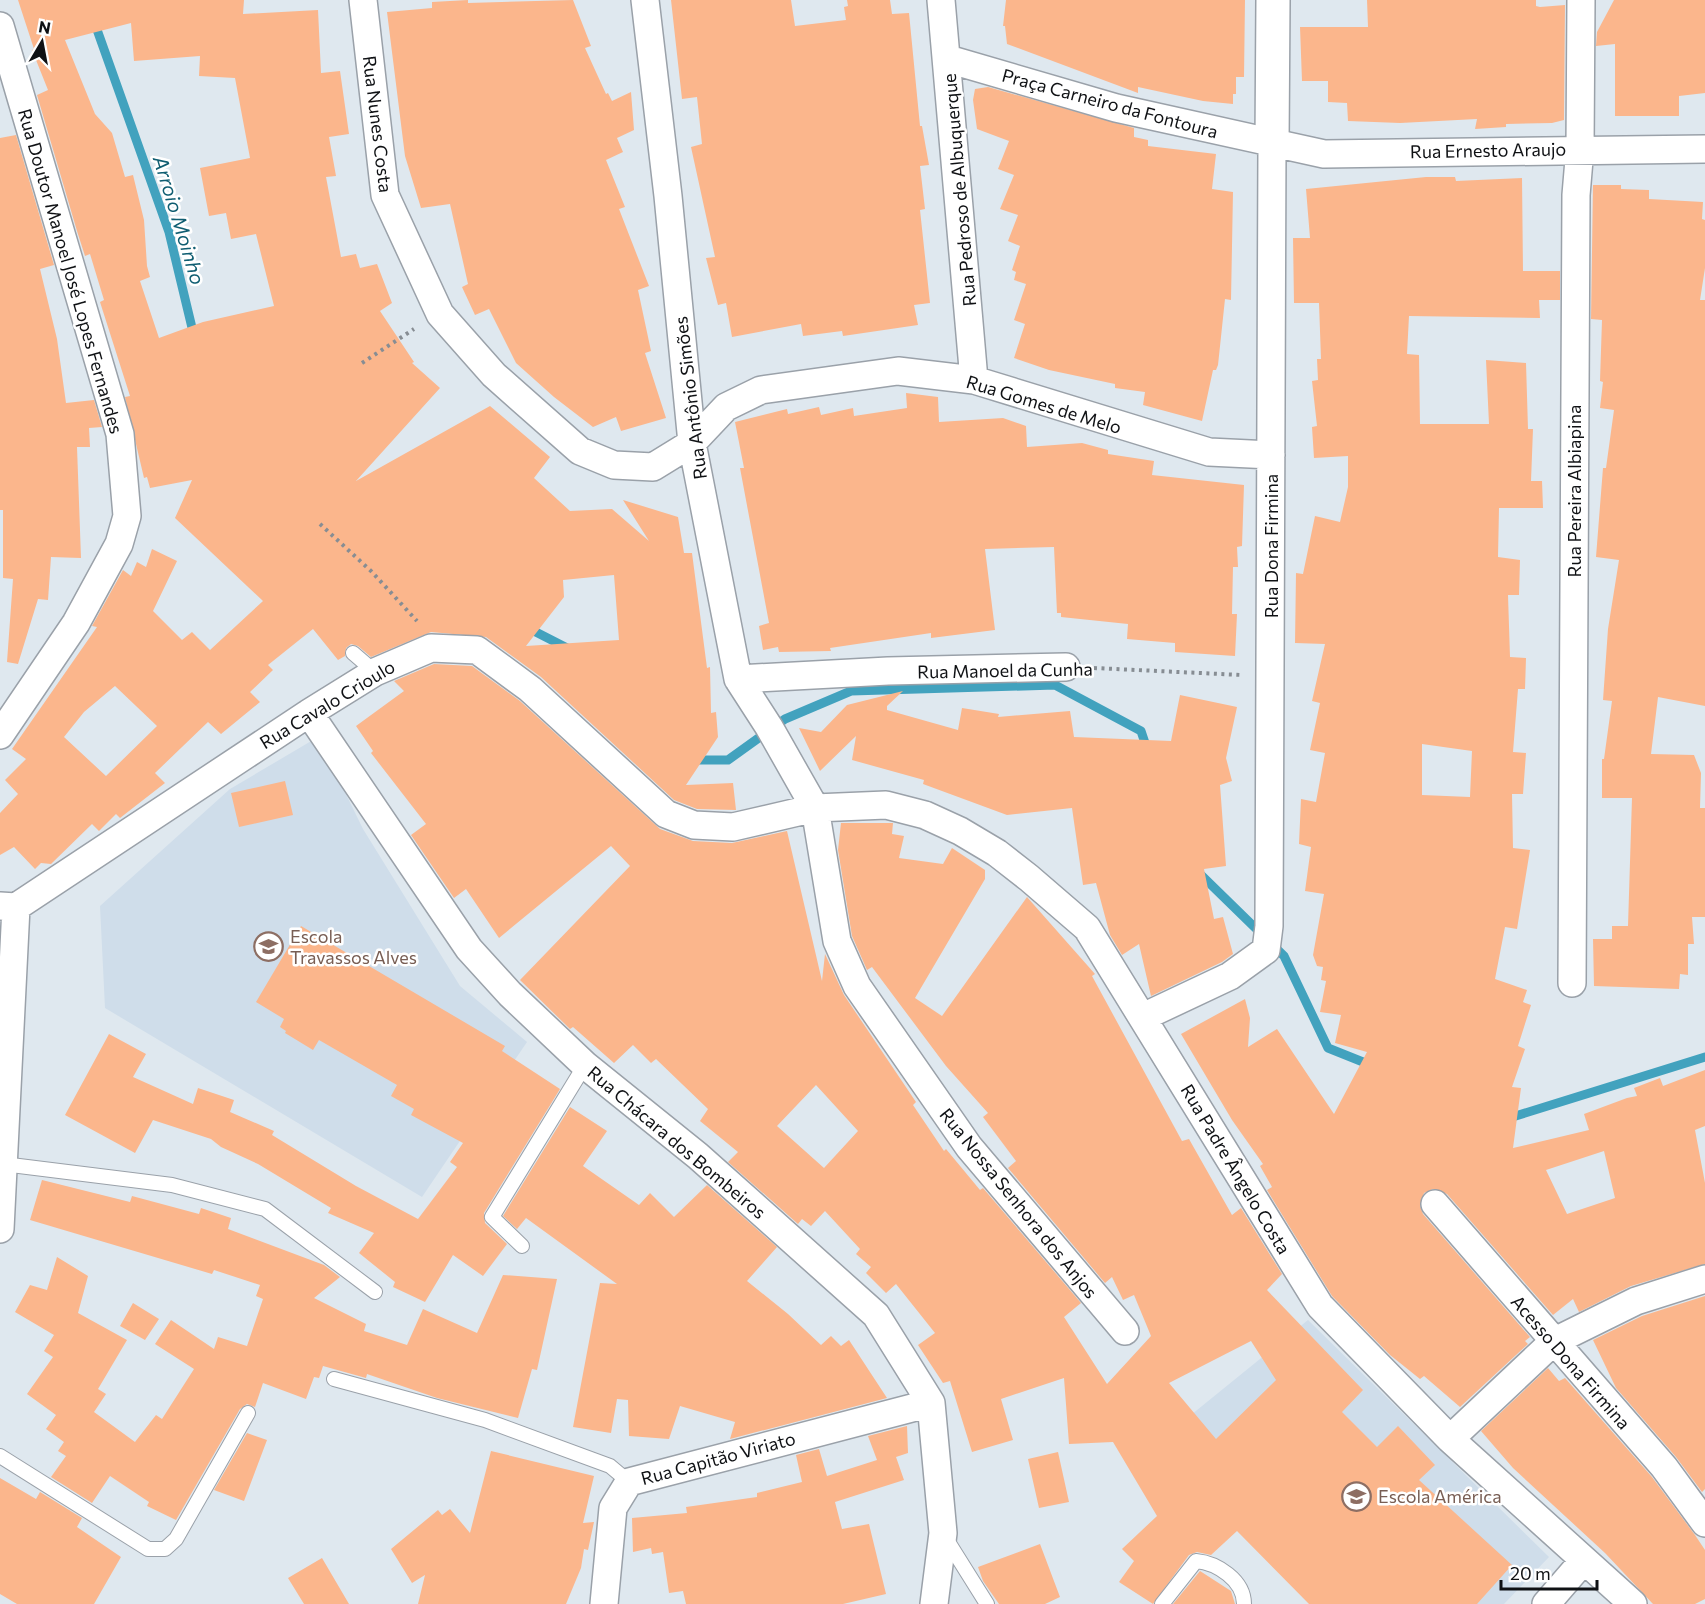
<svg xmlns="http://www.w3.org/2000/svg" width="1705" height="1604" viewBox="0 0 1705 1604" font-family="Commissioner,sans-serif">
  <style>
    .built { fill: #cfddea }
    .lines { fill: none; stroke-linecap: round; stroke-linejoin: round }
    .stream { stroke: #42a2be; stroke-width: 9 }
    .building { fill: #fbb68c; fill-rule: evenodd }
    .service-casing { stroke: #9aa1a9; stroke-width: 16 }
    .minor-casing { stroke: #9aa1a9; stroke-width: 30 }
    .tertiary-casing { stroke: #9aa1a9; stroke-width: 36 }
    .path { stroke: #878d93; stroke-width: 4; stroke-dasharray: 3 4.5; stroke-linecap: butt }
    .service { stroke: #fff; stroke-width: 14 }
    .minor { stroke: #fff; stroke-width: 27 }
    .tertiary { stroke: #fff; stroke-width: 33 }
    .labels { text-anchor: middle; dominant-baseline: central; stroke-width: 5; stroke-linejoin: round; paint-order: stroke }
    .street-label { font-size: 18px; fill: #0f1114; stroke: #fff }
    .education-label { font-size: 18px; fill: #785e54; stroke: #fff; text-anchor: start }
    .water-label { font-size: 20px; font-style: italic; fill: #0f5d71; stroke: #fff }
  </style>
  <rect width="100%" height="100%" fill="#dfe8ef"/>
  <path class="built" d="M 318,737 L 363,829 L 460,986 L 527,1042 L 422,1197 L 105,1008 L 100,906 L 230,789 Z
    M 1308,1320 L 1549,1557 L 1504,1604 L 1336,1604 L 1165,1436 Z"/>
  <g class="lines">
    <path class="stream" d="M 99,0 L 95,24 L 169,232 L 194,336
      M 528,628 L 571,650
      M 691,760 L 728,760 L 785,719 L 851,691 L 1055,685 L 1141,731 L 1147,749
      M 1198,872 L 1284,956 L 1328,1048 L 1373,1066
      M 1506,1119 L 1705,1057"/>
  </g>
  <path class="building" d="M 18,0 L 244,0 L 243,14 L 318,10 L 321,73 L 340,71 L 349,134 L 329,137 L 336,176 L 326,177 L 341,257 L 356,254 L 360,268 L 377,264 L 392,303 L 380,311 L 414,362 L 412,363 L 440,388 L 356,481 L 490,406 L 550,457 L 534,478 L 570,511 L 612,509 L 649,541 L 623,500 L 678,517 L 684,553 L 692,553 L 707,668 L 710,667 L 711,713 L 716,712 L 718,737 L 686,785 L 733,783 L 736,810 L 697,809 L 674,800 L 541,677 L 486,637 L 431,632 L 371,657 L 358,646 L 351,644 L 346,648 L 345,656 L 338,660 L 313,629 L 268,665 L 273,670 L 250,692 L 260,702 L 221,734 L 208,722 L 155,773 L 165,783 L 120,818 L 116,814 L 99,831 L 92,824 L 51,864 L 41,863 L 35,869 L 14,847 L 0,855 L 0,813 L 18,794 L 5,780 L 26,759 L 12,749 L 97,627 L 92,626 L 123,570 L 131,576 L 137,562 L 146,567 L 152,549 L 177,561 L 153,611 L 182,640 L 192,632 L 210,650 L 263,601 L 175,518 L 192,480 L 150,488 L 147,477 L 144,478 L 125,397 L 130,396 L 100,302 L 104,300 L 90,254 L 85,256 L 77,231 L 37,95 L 48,90 L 32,50 L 34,49 ZM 131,23 L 134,61 L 200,56 L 199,76 L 235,78 L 250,158 L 200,168 L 209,216 L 226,213 L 231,239 L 256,234 L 274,306 L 203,322 L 159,338 L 140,281 L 150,277 L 147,266 L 144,220 L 133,175 L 125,177 L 112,133 L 95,114 L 65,40 ZM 614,575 L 619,640 L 526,646 L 564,597 L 563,580 ZM 115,686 L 157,726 L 106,776 L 64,737 L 84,712 Z
    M 468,0 L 468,3 L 573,0 L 591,46 L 585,48 L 606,94 L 608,93 L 612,101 L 631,92 L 634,130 L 617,138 L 623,152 L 606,160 L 625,207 L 619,209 L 649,286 L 638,290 L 651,351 L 645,353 L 666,418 L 621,431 L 616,417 L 593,427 L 554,397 L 516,363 L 489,309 L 475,315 L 462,287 L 468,284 L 450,204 L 421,208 L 405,156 L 387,12 L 432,8 L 432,2 Z
    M 671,0 L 791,0 L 795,26 L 846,20 L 844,7 L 848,6 L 847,0 L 890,0 L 892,14 L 909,13 L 920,126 L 922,126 L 929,165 L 920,166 L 925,209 L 920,210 L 930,303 L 914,305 L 918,325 L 843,336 L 842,331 L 803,336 L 801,324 L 732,337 L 726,303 L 718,305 L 706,258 L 715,257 L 691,147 L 702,144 L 697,97 L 682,99 Z
    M 1006,0 L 1245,0 L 1244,77 L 1236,77 L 1236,94 L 1233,94 L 1233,104 L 1203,101 L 1138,87 L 1138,93 L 1007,44 L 1005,26 L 1003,26 Z
    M 1367,0 L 1536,0 L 1536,6 L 1540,7 L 1565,5 L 1564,120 L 1552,123 L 1506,124 L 1506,127 L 1475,129 L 1477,119 L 1400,123 L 1348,121 L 1347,103 L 1328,102 L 1328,81 L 1302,81 L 1300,27 L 1368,27 Z
    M 1614,0 L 1705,0 L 1705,93 L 1679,96 L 1679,116 L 1615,116 L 1615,44 L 1596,46 L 1597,32 Z
    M 988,87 L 1134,128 L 1134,137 L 1148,140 L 1148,146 L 1216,154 L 1212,189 L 1233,192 L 1231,300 L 1225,299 L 1218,365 L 1216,370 L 1213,370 L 1202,421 L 1143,405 L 1145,392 L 1115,388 L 1115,384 L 1049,370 L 1014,358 L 1025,324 L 1014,320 L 1026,284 L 1014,280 L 1016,272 L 1012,270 L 1020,246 L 1008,241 L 1018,215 L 1000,209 L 1014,175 L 998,169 L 1009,141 L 977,129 L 973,100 L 975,89 Z
    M 16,135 L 54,265 L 40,269 L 57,339 L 66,403 L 94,400 L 102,427 L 89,428 L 90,447 L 77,447 L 81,558 L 51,557 L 48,600 L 38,599 L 18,664 L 7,662 L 13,579 L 3,578 L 3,510 L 0,510 L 0,138 Z
    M 1426,177 L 1455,177 L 1456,181 L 1522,178 L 1523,271 L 1560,271 L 1560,300 L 1539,300 L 1540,318 L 1409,316 L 1407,354 L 1419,355 L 1420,424 L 1489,424 L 1486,360 L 1526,363 L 1528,429 L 1533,429 L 1531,481 L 1542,481 L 1543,508 L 1499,508 L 1498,557 L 1520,560 L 1519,595 L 1508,595 L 1510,657 L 1526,658 L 1525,689 L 1518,689 L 1513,752 L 1526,753 L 1523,794 L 1512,794 L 1513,848 L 1530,850 L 1517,929 L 1505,927 L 1495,979 L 1527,990 L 1523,1002 L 1531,1005 L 1518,1046 L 1525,1049 L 1512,1087 L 1521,1088 L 1513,1148 L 1589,1130 L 1584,1114 L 1627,1098 L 1637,1096 L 1634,1088 L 1660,1078 L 1663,1086 L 1705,1070 L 1705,1126 L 1695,1130 L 1705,1183 L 1705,1264 L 1631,1286 L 1579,1312 L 1573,1299 L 1553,1315 L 1447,1194 L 1433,1189 L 1424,1193 L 1420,1206 L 1423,1214 L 1530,1337 L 1525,1341 L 1528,1344 L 1460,1407 L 1424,1376 L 1420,1379 L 1390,1355 L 1332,1296 L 1267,1190 L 1272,1187 L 1260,1166 L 1263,1164 L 1232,1120 L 1181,1034 L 1245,999 L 1250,1018 L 1248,1047 L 1277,1029 L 1334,1114 L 1367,1052 L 1335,1043 L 1341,1015 L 1320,1012 L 1326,981 L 1321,980 L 1323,967 L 1317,966 L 1313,955 L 1324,894 L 1305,891 L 1311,847 L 1299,844 L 1301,799 L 1316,802 L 1325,753 L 1310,750 L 1320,703 L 1312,701 L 1325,644 L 1295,643 L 1296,573 L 1303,574 L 1315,516 L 1340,522 L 1348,487 L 1348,456 L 1314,458 L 1312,427 L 1317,426 L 1312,381 L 1318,380 L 1317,359 L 1321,359 L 1319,303 L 1294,303 L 1293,238 L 1310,238 L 1306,189 ZM 1422,744 L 1472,751 L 1470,797 L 1422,795 ZM 1604,1151 L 1615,1198 L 1567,1214 L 1546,1170 Z
    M 1593,185 L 1621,185 L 1621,189 L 1649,190 L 1649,199 L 1703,202 L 1702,219 L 1705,220 L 1705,268 L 1700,300 L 1705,300 L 1705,706 L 1658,697 L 1651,754 L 1694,755 L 1701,773 L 1700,808 L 1705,808 L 1705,917 L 1692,917 L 1694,944 L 1688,944 L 1688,975 L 1680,974 L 1679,989 L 1594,986 L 1593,939 L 1612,939 L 1612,926 L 1628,926 L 1632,798 L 1602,798 L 1602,759 L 1604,759 L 1612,701 L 1603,700 L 1608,629 L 1619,560 L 1596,557 L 1603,468 L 1606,468 L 1614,410 L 1600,408 L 1603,382 L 1600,381 L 1602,320 L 1591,319 Z
    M 906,393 L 938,397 L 939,422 L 1003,418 L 1026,426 L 1027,447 L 1082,443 L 1108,450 L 1108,454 L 1154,461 L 1152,475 L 1244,485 L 1242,546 L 1237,547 L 1238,567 L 1233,567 L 1232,614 L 1237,614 L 1235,656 L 1175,652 L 1175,643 L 1127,639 L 1128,624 L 1061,617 L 1061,613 L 1057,613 L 1054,547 L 985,549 L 995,630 L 931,638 L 931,633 L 830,648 L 831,651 L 779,652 L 778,647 L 763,650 L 759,626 L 769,623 L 740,468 L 744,468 L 735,422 L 787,409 L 788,414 L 819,407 L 821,415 L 853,408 L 854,416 L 907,408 Z
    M 434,664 L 472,666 L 520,701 L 660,829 L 693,841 L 732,843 L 787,831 L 822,981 L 825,954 L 844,995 L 916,1102 L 913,1105 L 944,1151 L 946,1149 L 980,1190 L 983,1188 L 1081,1303 L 1064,1317 L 1107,1384 L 1151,1336 L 1134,1295 L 1123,1300 L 1112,1277 L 1105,1283 L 1008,1168 L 1016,1161 L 983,1117 L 988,1113 L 946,1066 L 872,967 L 867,970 L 852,936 L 838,850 L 841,823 L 893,823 L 892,834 L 904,836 L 899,858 L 943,864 L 952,848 L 985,870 L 985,879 L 915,998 L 942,1016 L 1027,897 L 1095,974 L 1092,976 L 1182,1141 L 1189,1139 L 1232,1215 L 1241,1208 L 1282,1274 L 1267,1290 L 1363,1390 L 1342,1412 L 1377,1447 L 1398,1426 L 1435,1465 L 1419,1480 L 1512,1565 L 1477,1604 L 1309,1604 L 1237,1531 L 1211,1555 L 1197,1552 L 1189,1555 L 1153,1604 L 1119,1582 L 1134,1561 L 1122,1549 L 1157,1516 L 1113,1442 L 1069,1444 L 1064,1378 L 1001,1399 L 1013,1440 L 972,1452 L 950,1381 L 943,1383 L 918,1345 L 935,1333 L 896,1284 L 886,1293 L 866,1273 L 871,1267 L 856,1254 L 860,1249 L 825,1211 L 811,1226 L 802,1219 L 798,1224 L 728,1162 L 738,1152 L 700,1121 L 708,1109 L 656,1059 L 651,1063 L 633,1045 L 614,1063 L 573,1027 L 570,1029 L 520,980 L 630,866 L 611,846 L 499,938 L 466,889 L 454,898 L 411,835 L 426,824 L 371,753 L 373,751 L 356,726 L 404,691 L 394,681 ZM 816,1085 L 858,1131 L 824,1168 L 777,1126 ZM 1251,1341 L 1276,1380 L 1216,1439 L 1169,1383 Z
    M 903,691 L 887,706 L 887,710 L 958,730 L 962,708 L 999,714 L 998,717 L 1070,711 L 1074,737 L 1171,741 L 1180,695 L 1237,707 L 1226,758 L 1232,781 L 1220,785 L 1226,866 L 1204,869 L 1214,919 L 1223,917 L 1233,954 L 1222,962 L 1151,996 L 1139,944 L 1122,955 L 1110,935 L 1096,883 L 1083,885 L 1072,808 L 1007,815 L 923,784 L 924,780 L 852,760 L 856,736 L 820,771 L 799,728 L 821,732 L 847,705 Z
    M 285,781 L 293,815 L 239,827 L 231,793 Z
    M 301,926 L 505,1046 L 502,1051 L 560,1089 L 484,1213 L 485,1223 L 507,1244 L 483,1276 L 453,1255 L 425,1302 L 393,1287 L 395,1282 L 359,1253 L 374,1233 L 328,1213 L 331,1208 L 258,1164 L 221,1147 L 211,1139 L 153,1120 L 135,1153 L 65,1115 L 109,1034 L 146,1054 L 133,1077 L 193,1104 L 198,1088 L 234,1100 L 230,1112 L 274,1131 L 272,1135 L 356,1186 L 418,1219 L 457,1167 L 450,1162 L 463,1143 L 411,1115 L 414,1109 L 391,1096 L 397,1085 L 319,1040 L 313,1050 L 285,1033 L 286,1031 L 280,1027 L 284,1019 L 256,1002 Z
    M 570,1107 L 607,1131 L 583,1166 L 639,1205 L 650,1193 L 674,1217 L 707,1185 L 777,1247 L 747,1281 L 788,1314 L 821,1345 L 831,1336 L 841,1346 L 849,1340 L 887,1398 L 730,1439 L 735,1422 L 680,1406 L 669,1439 L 629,1436 L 628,1400 L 617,1399 L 611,1433 L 573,1427 L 600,1283 L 617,1284 L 526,1218 L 517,1229 L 503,1216 Z
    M 42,1180 L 130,1202 L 132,1196 L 199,1214 L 201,1208 L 231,1218 L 228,1229 L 324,1265 L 340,1277 L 314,1298 L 366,1324 L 364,1331 L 407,1345 L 423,1309 L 477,1333 L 503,1275 L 557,1279 L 537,1370 L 532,1369 L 518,1418 L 437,1398 L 367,1374 L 366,1378 L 323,1366 L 319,1378 L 314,1377 L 306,1399 L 263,1383 L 255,1407 L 247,1404 L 240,1409 L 176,1520 L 147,1506 L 149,1502 L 110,1476 L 92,1503 L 51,1477 L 66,1456 L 58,1451 L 64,1442 L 46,1429 L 56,1415 L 27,1394 L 53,1357 L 44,1351 L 54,1335 L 15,1312 L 30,1285 L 47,1290 L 57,1257 L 88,1276 L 78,1313 L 127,1340 L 98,1389 L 106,1394 L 94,1412 L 135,1442 L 156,1415 L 162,1419 L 194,1369 L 155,1344 L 171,1320 L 214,1349 L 218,1337 L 247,1346 L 263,1299 L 256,1296 L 260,1285 L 214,1270 L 212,1274 L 30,1220 Z
    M 1705,1296 L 1705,1489 L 1702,1492 L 1676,1457 L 1616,1388 L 1593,1340 L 1642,1316 Z
    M 133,1303 L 159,1319 L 145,1340 L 120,1326 Z
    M 1548,1368 L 1559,1381 L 1565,1378 L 1652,1477 L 1695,1535 L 1705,1550 L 1705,1599 L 1695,1604 L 1653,1604 L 1605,1553 L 1513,1468 L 1481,1431 Z
    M 907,1426 L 908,1453 L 896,1457 L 904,1480 L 835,1502 L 842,1529 L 869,1524 L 886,1594 L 843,1604 L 686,1604 L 683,1591 L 669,1593 L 663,1552 L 652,1554 L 651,1548 L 633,1552 L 632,1518 L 687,1513 L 686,1507 L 757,1497 L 757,1493 L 802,1482 L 796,1455 L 819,1449 L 827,1476 L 877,1460 L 868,1436 Z
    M 247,1433 L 267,1440 L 244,1501 L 214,1490 Z
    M 491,1451 L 594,1476 L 583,1523 L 594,1522 L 588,1550 L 584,1549 L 581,1568 L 566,1604 L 418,1604 L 425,1575 L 412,1583 L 391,1549 L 438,1510 L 442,1515 L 450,1509 L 470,1533 Z
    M 1058,1452 L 1069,1502 L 1039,1508 L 1028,1459 Z
    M 0,1478 L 36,1499 L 40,1492 L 82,1518 L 77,1527 L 121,1557 L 94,1604 L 17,1604 L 0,1594 Z
    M 1040,1544 L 1060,1597 L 1045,1604 L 999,1604 L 983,1581 L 978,1567 Z
    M 322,1558 L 349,1604 L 304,1604 L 288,1578 Z
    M 1200,1571 L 1231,1591 L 1235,1604 L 1173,1604 Z"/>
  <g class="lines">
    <defs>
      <path id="service" d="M 353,653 L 375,672
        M 3,1164 L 172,1185 L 265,1209 L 375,1292
        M 522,1246 L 492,1217 L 585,1065
        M 334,1379 L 485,1420 L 610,1466 L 629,1482
        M 0,1456 L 148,1549 L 165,1549 L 176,1539 L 248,1413
        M 945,1537 L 987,1604
        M 1162,1604 L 1196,1561 C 1217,1563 1244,1580 1244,1604"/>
      <path id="minor" d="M 363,0 L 385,195 L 440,314 L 494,375 L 580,451 L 614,465 L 653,467 L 692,443 L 726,407 L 761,390 L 898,371 L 974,380 L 1209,452 L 1271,455
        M 645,0 L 668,196 L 692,443 L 738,679 L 769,727 L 815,808 L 837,941 L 857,986 L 969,1147 L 1125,1331
        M 941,0 L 974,380
        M 0,26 L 120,434 L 127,516 L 119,544 L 76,623 L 0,735
        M 948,59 L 1116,108 L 1324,154 L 1705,149
        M 738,679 L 888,671 L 1066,667
        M 309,713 L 469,949 L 510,994 L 585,1065 L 698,1156 L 876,1315 L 931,1403 L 943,1533 L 934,1604
        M 0,906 L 16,907 L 309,713 L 375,672 L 431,648 L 477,650 L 530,689 L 666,814 L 694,825 L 733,827 L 815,808 L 886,805 L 925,815 L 960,831 L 997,853 L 1029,878 L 1087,928 L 1320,1306 L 1450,1439 L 1633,1604
        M 1572,983 L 1576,195 L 1580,148 L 1581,0
        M 1143,1017 L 1230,976 L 1266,950 L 1269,926 L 1272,144
        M 1435,1204 L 1664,1467 L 1705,1523
        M 0,1229 L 16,907
        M 1450,1439 L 1553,1342 L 1636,1301 L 1705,1279
        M 604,1604 L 613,1508 L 629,1482 L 931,1403
        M 1546,1604 L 1584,1560"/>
      <path id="tertiary" d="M 1272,144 L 1273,0"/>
    </defs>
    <use href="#service" class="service-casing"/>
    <use href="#minor" class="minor-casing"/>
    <use href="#tertiary" class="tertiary-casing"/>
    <path class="path" d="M 362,363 L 414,329
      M 320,524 L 371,571 L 417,621
      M 1094,668 L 1242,675"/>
    <use href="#service" class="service"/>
    <use href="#minor" class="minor"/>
    <use href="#tertiary" class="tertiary"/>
  </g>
  <defs>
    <symbol id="school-ring" viewBox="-11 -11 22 22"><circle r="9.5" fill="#fff" stroke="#8d6e63" stroke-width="1.5"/><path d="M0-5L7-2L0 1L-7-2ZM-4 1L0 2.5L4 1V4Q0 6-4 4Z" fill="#8d6e63"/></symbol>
  </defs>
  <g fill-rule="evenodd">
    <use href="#school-ring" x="252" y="930" width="33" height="33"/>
    <use href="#school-ring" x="1340" y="1480" width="33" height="33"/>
  </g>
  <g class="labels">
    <g class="street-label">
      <text transform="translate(1110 103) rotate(15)">Praça Carneiro da Fontoura</text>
      <text transform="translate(378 124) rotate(83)">Rua Nunes Costa</text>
      <text transform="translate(1488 150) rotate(-1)">Rua Ernesto Araujo</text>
      <text transform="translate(959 190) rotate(-95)">Rua Pedroso de Albuquerque</text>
      <text transform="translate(71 271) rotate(74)">Rua Doutor Manoel José Lopes Fernandes</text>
      <text transform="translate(690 398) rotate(-97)">Rua Antônio Simões</text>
      <text transform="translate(1044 404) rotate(17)">Rua Gomes de Melo</text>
      <text transform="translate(1574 491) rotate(-90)">Rua Pereira Albiapina</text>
      <text transform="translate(1271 546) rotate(-90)">Rua Dona Firmina</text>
      <text transform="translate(1005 670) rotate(-1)">Rua Manoel da Cunha</text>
      <text transform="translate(327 704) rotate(-31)">Rua Cavalo Crioulo</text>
      <text transform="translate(677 1142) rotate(40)">Rua Chácara dos Bombeiros</text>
      <text transform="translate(1236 1169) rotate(59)">Rua Padre Ângelo Costa</text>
      <text transform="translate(1019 1203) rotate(51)">Rua Nossa Senhora dos Anjos</text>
      <text transform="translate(1571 1362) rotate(49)">Acesso Dona Firmina</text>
      <text transform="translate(718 1458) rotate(-15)">Rua Capitão Viriato</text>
    </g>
    <g class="education-label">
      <text x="290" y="936">Escola<tspan x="290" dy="21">Travassos Alves</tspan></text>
      <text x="1378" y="1496">Escola América</text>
    </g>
    <g class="water-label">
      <text transform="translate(180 220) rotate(73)">Arroio Moinho</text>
    </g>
  </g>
  <g transform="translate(42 42) rotate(10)" stroke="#ffffff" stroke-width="4.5" paint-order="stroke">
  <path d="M0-4.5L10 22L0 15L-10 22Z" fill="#0f1114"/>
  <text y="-9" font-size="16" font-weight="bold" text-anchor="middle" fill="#0f1114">N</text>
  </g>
  <path d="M1501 1580v9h96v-9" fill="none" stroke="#0f1114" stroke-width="3"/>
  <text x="1510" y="1580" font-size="18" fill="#0f1114" stroke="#ffffff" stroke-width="4.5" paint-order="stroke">20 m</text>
</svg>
